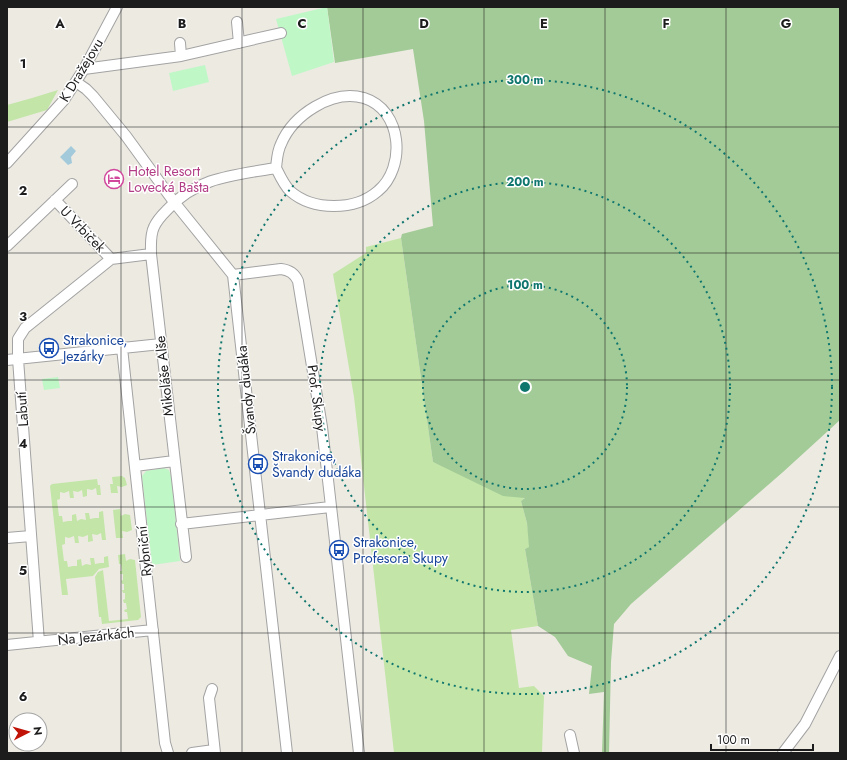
<svg xmlns="http://www.w3.org/2000/svg" width="847" height="760" viewBox="0 0 847 760" font-family="Jost,sans-serif">
  <style>
    .grass { fill: #c3e6a8 }
    .forest { fill: #a3cb97 }
    .park { fill: #bff7c7 }
    .water { fill: #a3cada }
    .lines { fill: none; stroke-linecap: round; stroke-linejoin: round }
    .minor-casing { stroke: #a3a3a3; stroke-width: 12 }
    .minor { stroke: #fff; stroke-width: 10 }
    .grid { fill: none; stroke: #1c1c1c; stroke-width: 1; stroke-opacity: 0.55 }
    .ring { fill: none; stroke: #0f766e; stroke-width: 2; stroke-dasharray: 2 4 }
    .labels { text-anchor: middle; dominant-baseline: central; stroke-width: 3; stroke-linejoin: round; paint-order: stroke }
    .street-label { font-size: 14px; fill: #1c1c1c; stroke: #fff }
    .hotel-label { font-size: 14px; fill: #b23c85; stroke: #fff; text-anchor: start }
    .transit-label { font-size: 14px; fill: #164399; stroke: #fff; text-anchor: start }
    .grid-label { font-size: 13px; text-anchor: middle; font-weight: bold; fill: #1c1c1c; stroke: #fff; stroke-width: 3; stroke-linejoin: round; paint-order: stroke }
    .centre { fill: #0f766e; stroke: #fff; stroke-width: 2 }
    .ring-label { font-size: 12px; text-anchor: middle; font-weight: bold; fill: #0f766e; stroke: #fff; stroke-width: 3; stroke-linejoin: round; paint-order: stroke }
  </style>
  <rect width="100%" height="100%" fill="#edeae2"/>
  <path class="grass" d="M 58,90 L 47,110 L 7,122 L 7,105 L 32,98 Z
    M 401,238 L 433,462 L 525,498 L 521,501 L 527,523 L 530,547 L 525,549 L 538,626 L 511,630 L 519,688 L 534,686 L 544,696 L 542,753 L 394,753 L 354,397 L 333,274 L 366,253 L 366,247 Z
    M 122,476 L 125,478 L 127,485 L 122,487 L 117,486 L 118,493 L 111,493 L 110,484 L 113,484 L 112,477 Z
    M 97,479 L 98,485 L 100,485 L 101,495 L 97,495 L 96,488 L 92,490 L 87,489 L 87,496 L 83,497 L 82,490 L 78,492 L 73,491 L 74,498 L 70,498 L 69,491 L 64,493 L 60,492 L 60,499 L 57,500 L 59,516 L 62,516 L 63,522 L 68,521 L 72,521 L 72,515 L 76,514 L 77,521 L 81,519 L 86,520 L 85,513 L 89,513 L 90,519 L 95,518 L 99,518 L 99,512 L 103,511 L 106,540 L 102,540 L 101,533 L 97,535 L 92,534 L 93,541 L 88,542 L 88,535 L 83,537 L 78,536 L 79,543 L 75,543 L 74,536 L 69,538 L 65,537 L 65,544 L 62,545 L 64,561 L 67,561 L 68,567 L 73,566 L 77,566 L 77,560 L 81,559 L 82,566 L 86,564 L 91,565 L 90,558 L 94,558 L 95,564 L 100,563 L 104,563 L 104,557 L 108,556 L 109,567 L 99,569 L 93,576 L 66,579 L 68,595 L 62,595 L 50,486 L 52,484 Z
    M 120,509 L 121,516 L 125,514 L 130,515 L 132,530 L 127,532 L 122,531 L 123,538 L 116,538 L 113,510 Z
    M 125,554 L 126,561 L 130,559 L 135,560 L 141,617 L 138,620 L 102,624 L 101,617 L 99,617 L 95,577 L 98,572 L 103,570 L 109,621 L 128,619 L 127,612 L 125,612 L 124,610 L 127,609 L 126,603 L 124,603 L 123,600 L 125,599 L 125,593 L 123,593 L 122,590 L 124,590 L 124,584 L 122,584 L 121,581 L 123,580 L 123,574 L 120,574 L 120,571 L 122,571 L 121,564 L 119,564 L 118,555 Z"/>
  <path class="forest" d="M 327,7 L 840,7 L 840,420 L 783,472 L 631,604 L 614,624 L 611,662 L 609,753 L 602,753 L 604,692 L 589,694 L 592,666 L 568,656 L 555,637 L 538,626 L 525,549 L 529,547 L 527,523 L 521,501 L 525,498 L 503,496 L 433,462 L 401,238 L 402,234 L 433,226 L 424,121 L 413,49 L 335,63 Z"/>
  <path class="park" d="M 327,7 L 334,62 L 292,76 L 276,19 Z
    M 205,65 L 209,82 L 173,91 L 169,73 Z
    M 58,377 L 60,388 L 44,390 L 42,379 Z
    M 164,468 L 169,470 L 171,476 L 180,561 L 152,565 L 142,476 L 146,471 Z"/>
  <path class="water" d="M 71,146 L 76,151 L 71,157 L 72,163 L 68,165 L 60,157 Z"/>
  <g class="lines">
    <defs>
      <path id="minor" d="M 237,22 L 239,43
        M 180,43 L 181,56
        M 84,69 L 181,56 L 281,33
        M 76,82 L 86,89 L 93,96 L 126,136 L 174,202 L 233,275 L 287,753
        M 7,163 L 64,100 L 84,69 L 117,7
        M 55,200 L 111,259
        M 7,246 L 72,184
        M 233,275 L 281,269 C 290,270 295,274 298,281 L 322,427 L 359,753
        M 122,348 L 165,743 L 168,753
        M 7,360 L 161,344
        M 135,466 L 174,461
        M 181,524 L 330,507
        M 7,538 L 31,536
        M 186,557 L 151,254 C 151,245 150,235 154,227 C 157,220 162,215 167,210 C 196,177 235,175 276,168 C 277,160 277,152 281,144 C 293,115 332,89 364,98 C 403,110 406,168 378,191 C 355,211 313,211 290,191 C 284,185 280,176 276,168
        M 39,642 L 18,359 L 18,339 L 25,328 L 111,259 L 151,254
        M 7,645 L 153,630
        M 212,689 L 209,698 L 215,753
        M 570,735 L 574,753
        M 192,753 L 214,750
        M 783,753 L 805,724 L 840,656"/>
    </defs>
    <use href="#minor" class="minor-casing"/>
    <use href="#minor" class="minor"/>
  </g>
  <path class="grid" d="M 121,7 L 121,753M 242,7 L 242,753M 363,7 L 363,753M 484,7 L 484,753M 605,7 L 605,753M 726,7 L 726,753M 7,127 L 840,127M 7,253 L 840,253M 7,380 L 840,380M 7,507 L 840,507M 7,633 L 840,633"/>
  <g class="ring">
    <circle cx="525" cy="387" r="102"/>
    <circle cx="525" cy="387" r="205"/>
    <circle cx="525" cy="387" r="307"/>
  </g>
  <defs>
    <symbol id="hotel-ring" viewBox="-11 -11 22 22"><circle r="9.5" fill="#fff" stroke="#d1479c" stroke-width="1.5"/><path d="M-6-4.5h1.5V1H6V5H4.5V3h-9V5H-6ZM-4 0a1.8 1.8 0 1 1 3.6 0ZM.5 0V-2.5h3Q6-2.5 6 0Z" fill="#d1479c"/></symbol>
    <symbol id="bus-ring" viewBox="-11 -11 22 22"><circle r="9.5" fill="#fff" stroke="#1a4fb4" stroke-width="1.5"/><path d="M-5-6H5V4H4V6H2V4H-2V6H-4V4H-5ZM-3.5-4V0h7V-4ZM-3.5 1.2v1.5H-2V1.2ZM2 1.2v1.5H3.5V1.2Z" fill="#1a4fb4"/></symbol>
  </defs>
  <g fill-rule="evenodd">
    <use href="#hotel-ring" x="103" y="168" width="22" height="22"/>
    <use href="#bus-ring" x="38" y="337" width="22" height="22"/>
    <use href="#bus-ring" x="247" y="453" width="22" height="22"/>
    <use href="#bus-ring" x="328" y="539" width="22" height="22"/>
  </g>
  <g class="labels">
    <g class="street-label">
      <text transform="translate(81 70) rotate(-59)">K Dražejovu</text>
      <text transform="translate(83 229) rotate(46)">U Vrbiček</text>
      <text transform="translate(164 376) rotate(-96)">Mikoláše Alše</text>
      <text transform="translate(246 390) rotate(-96)">Švandy dudáka</text>
      <text transform="translate(317 398) rotate(82)">Prof. Skupy</text>
      <text transform="translate(22 409) rotate(-94)">Labutí</text>
      <text transform="translate(144 551) rotate(-96)">Rybniční</text>
      <text transform="translate(96 636) rotate(-6)">Na Jezárkách</text>
    </g>
    <g class="hotel-label">
      <text x="128" y="171">Hotel Resort<tspan x="128" dy="16">Lovecká Bašta</tspan></text>
    </g>
    <g class="transit-label">
      <text x="63" y="340">Strakonice,<tspan x="63" dy="16">Jezárky</tspan></text>
      <text x="272" y="456">Strakonice,<tspan x="272" dy="16">Švandy dudáka</tspan></text>
      <text x="353" y="542">Strakonice,<tspan x="353" dy="16">Profesora Skupy</tspan></text>
    </g>
  </g>
  <g class="grid-label">
    <text x="60" y="28">A</text>
    <text x="182" y="28">B</text>
    <text x="302" y="28">C</text>
    <text x="424" y="28">D</text>
    <text x="544" y="28">E</text>
    <text x="666" y="28">F</text>
    <text x="786" y="28">G</text>
    <text x="23" y="68">1</text>
    <text x="23" y="195">2</text>
    <text x="23" y="321">3</text>
    <text x="23" y="448">4</text>
    <text x="23" y="575">5</text>
    <text x="23" y="701">6</text>
  </g>
  <circle cx="525" cy="387" r="6" class="centre"/>
  <g class="ring-label">
    <text x="525" y="84">300 m</text>
    <text x="525" y="186">200 m</text>
    <text x="525" y="289">100 m</text>
  </g>
  <rect width="847" height="760" fill="none" stroke="#1c1c1c" stroke-width="16"/>
  <g transform="translate(28 732) rotate(84)"><circle r="19" fill="#ffffff" stroke="#a4a4a4"/>
  <path d="M0-3L7 15L0 10L-7 15Z" fill="#c11207"/>
  <text y="-6" font-size="11" font-weight="bold" text-anchor="middle" fill="#1c1c1c">N</text>
  </g>
  <path d="M711 744v6h102v-6" fill="none" stroke="#1c1c1c" stroke-width="2"/>
  <text x="717" y="744" font-size="12" fill="#1c1c1c" stroke="#ffffff" stroke-width="3" paint-order="stroke">100 m</text>
</svg>
